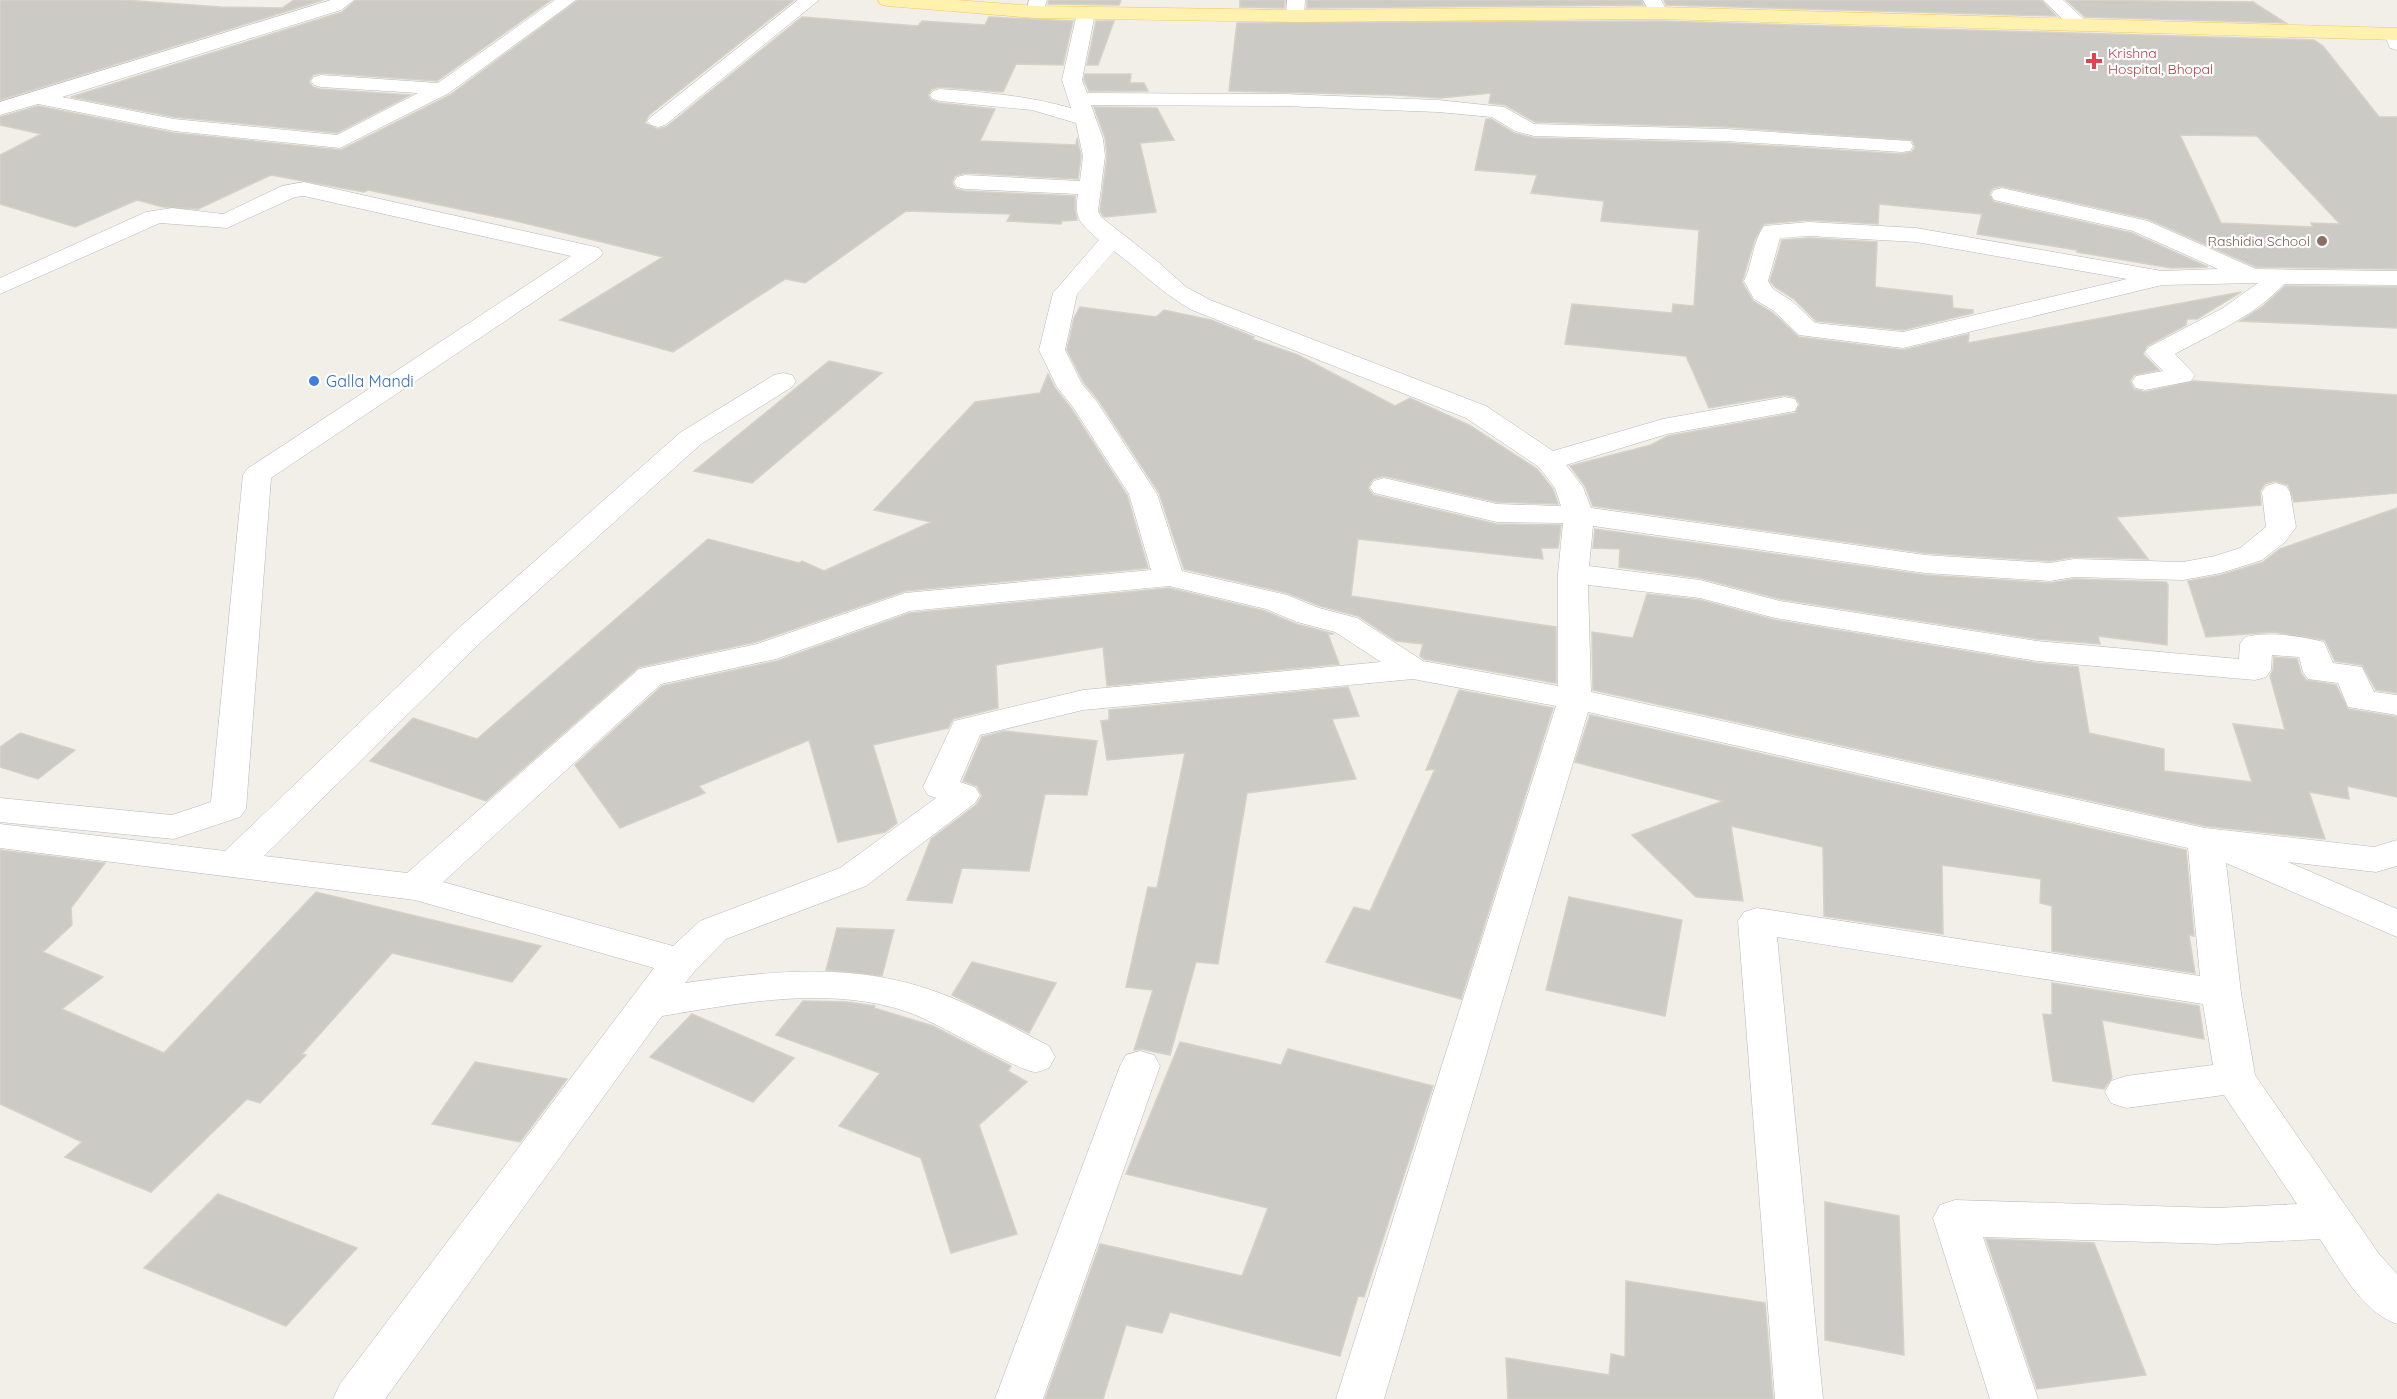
<svg xmlns="http://www.w3.org/2000/svg" width="2397" height="1399" viewBox="0 0 2397 1399" font-family="Quicksand,sans-serif">
  <style>
    .building { fill: #cccac5; stroke: #d6d1c6; stroke-width: 1.5; fill-rule: evenodd }
    .lines { fill: none; stroke-linecap: round; stroke-linejoin: round }
    .minor-casing { stroke: #b5b8bc; stroke-width: 1 }
    .major-casing { stroke: #f2c960; stroke-width: 1 }
    .minor { fill: #fff; fill-rule: evenodd }
    .major { fill: #fff2af; fill-rule: evenodd }
    .health-dot { fill: #e0444e; stroke: #fff; stroke-width: 2 }
    .education-dot { fill: #8d6e63; stroke: #fff; stroke-width: 2 }
    .shop-dot { fill: #3f7fe0; stroke: #fff; stroke-width: 2 }
    .labels { text-anchor: middle; dominant-baseline: central; stroke-width: 4.5; stroke-linejoin: round; paint-order: stroke }
    .far-health-label { font-size: 14px; fill: #be3a42; stroke: #fff; text-anchor: start }
    .far-education-label { font-size: 14px; fill: #785e54; stroke: #fff; text-anchor: end }
    .shop-label { font-size: 16px; fill: #366cbe; stroke: #fff; text-anchor: start }
  </style>
  <rect width="100%" height="100%" fill="#f1efe8"/>
  <path class="building" d="M 0,0 L 123,0 L 221,7 L 282,8 L 294,0 L 323,0 L 0,100 Z
    M 356,0 L 551,0 L 437,81 L 321,73 L 313,75 L 309,82 L 313,87 L 320,89 L 410,95 L 337,133 L 174,117 L 71,97 L 342,12 Z
    M 578,0 L 794,0 L 649,115 L 645,123 L 657,129 L 666,127 L 802,17 L 918,26 L 922,21 L 985,25 L 989,17 L 1073,21 L 1063,65 L 1016,64 L 1003,92 L 940,87 L 932,89 L 928,95 L 931,100 L 939,103 L 995,109 L 980,141 L 1076,145 L 1077,138 L 1081,156 L 1078,179 L 965,173 L 955,176 L 952,183 L 956,189 L 965,191 L 1075,196 L 1075,210 L 1077,220 L 1062,221 L 1061,224 L 1007,221 L 1011,214 L 906,211 L 805,283 L 785,279 L 673,352 L 560,320 L 663,257 L 516,221 L 368,190 L 364,192 L 271,175 L 198,209 L 163,207 L 137,200 L 75,227 L 0,204 L 0,155 L 41,134 L 0,125 L 0,117 L 38,106 L 174,133 L 341,150 L 450,95 Z
    M 1049,0 L 1121,0 L 1119,5 L 1048,4 Z
    M 1240,0 L 1285,0 L 1284,8 L 1240,7 Z
    M 1307,0 L 1641,0 L 1643,5 L 1307,8 Z
    M 1664,0 L 2041,0 L 2056,16 L 1666,5 Z
    M 2066,0 L 2253,2 L 2286,23 L 2085,17 Z
    M 1096,21 L 1114,21 L 1098,65 L 1087,65 Z
    M 1659,21 L 2314,40 L 2323,46 L 2379,117 L 2397,117 L 2397,269 L 2256,267 L 2148,219 L 2001,186 L 1993,188 L 1989,194 L 1994,202 L 2132,233 L 2208,267 L 2171,268 L 2077,252 L 2077,250 L 1977,234 L 1982,214 L 1879,204 L 1878,224 L 1809,220 L 1764,224 L 1755,239 L 1742,282 L 1753,301 L 1773,313 L 1799,337 L 1903,350 L 1969,334 L 1968,343 L 2241,292 L 2197,319 L 2187,319 L 2186,325 L 2147,346 L 2143,354 L 2159,370 L 2134,375 L 2130,381 L 2134,389 L 2145,392 L 2194,381 L 2397,395 L 2397,493 L 2294,502 L 2288,485 L 2275,481 L 2265,484 L 2260,491 L 2261,505 L 2116,517 L 2148,559 L 2074,557 L 2050,561 L 1925,553 L 1593,506 L 1585,486 L 1570,466 L 1651,445 L 1668,436 L 1795,413 L 1800,404 L 1795,397 L 1785,395 L 1709,408 L 1686,356 L 1565,344 L 1572,304 L 1672,313 L 1673,304 L 1694,306 L 1699,230 L 1601,221 L 1604,201 L 1531,193 L 1537,175 L 1475,170 L 1486,119 L 1491,119 L 1514,133 L 1534,138 L 1725,143 L 1902,154 L 1912,152 L 1915,147 L 1912,140 L 1725,127 L 1535,122 L 1505,105 L 1489,103 L 1491,93 L 1440,98 L 1396,95 L 1229,91 L 1237,23 ZM 2180,135 L 2257,136 L 2340,224 L 2311,223 L 2313,227 L 2221,223 Z
    M 1085,74 L 1131,74 L 1130,83 L 1144,83 L 1148,91 L 1089,91 L 1084,80 Z
    M 1094,107 L 1157,108 L 1174,140 L 1140,143 L 1156,212 L 1105,217 L 1103,216 L 1100,211 L 1107,156 L 1105,138 Z
    M 1809,238 L 1877,242 L 1875,287 L 1952,296 L 1953,308 L 1973,310 L 1973,313 L 1903,330 L 1816,321 L 1794,299 L 1775,287 L 1770,281 L 1782,240 Z
    M 2285,286 L 2397,287 L 2397,328 L 2240,321 L 2262,307 Z
    M 1080,307 L 1156,317 L 1164,310 L 1211,320 L 1254,337 L 1252,339 L 1298,355 L 1395,406 L 1410,398 L 1469,425 L 1537,469 L 1553,489 L 1558,504 L 1497,502 L 1384,476 L 1373,479 L 1368,488 L 1373,495 L 1496,524 L 1561,525 L 1558,548 L 1541,548 L 1543,559 L 1358,539 L 1351,596 L 1556,627 L 1556,683 L 1424,659 L 1420,656 L 1423,644 L 1396,641 L 1358,616 L 1320,606 L 1287,593 L 1184,569 L 1159,493 L 1099,401 L 1084,383 L 1067,350 L 1074,318 Z
    M 829,361 L 882,373 L 752,483 L 694,471 Z
    M 1048,374 L 1055,388 L 1071,408 L 1127,495 L 1148,568 L 905,591 L 756,642 L 639,667 L 486,801 L 370,761 L 413,718 L 477,739 L 708,539 L 799,563 L 802,561 L 824,571 L 931,522 L 874,510 L 975,402 L 1040,393 Z
    M 2397,508 L 2397,693 L 2376,690 L 2362,665 L 2335,661 L 2325,640 L 2274,632 L 2206,637 L 2188,581 L 2221,575 L 2263,562 L 2280,549 Z
    M 1595,529 L 1925,575 L 2050,583 L 2074,579 L 2166,582 L 2168,585 L 2167,645 L 2098,636 L 2100,644 L 2037,639 L 1780,599 L 1700,578 L 1619,567 L 1620,549 L 1593,548 Z
    M 1169,588 L 1265,611 L 1296,624 L 1334,634 L 1328,634 L 1339,664 L 1107,686 L 1103,647 L 996,665 L 998,708 L 953,719 L 948,728 L 873,745 L 897,823 L 885,832 L 838,842 L 809,740 L 699,786 L 705,793 L 620,828 L 575,765 L 662,686 L 777,661 L 910,613 Z
    M 1647,594 L 1700,600 L 1775,620 L 2037,663 L 2078,667 L 2089,733 L 2164,749 L 2164,771 L 2252,782 L 2233,724 L 2285,730 L 2270,676 L 2273,670 L 2274,657 L 2297,659 L 2301,673 L 2306,680 L 2336,685 L 2348,709 L 2397,717 L 2397,797 L 2347,786 L 2349,799 L 2309,792 L 2325,839 L 2205,826 L 1593,690 L 1592,632 L 1633,638 Z
    M 1348,687 L 1359,716 L 1332,719 L 1356,779 L 1247,793 L 1218,964 L 1196,962 L 1170,1055 L 1141,1049 L 1134,1050 L 1153,990 L 1126,987 L 1148,887 L 1157,888 L 1185,753 L 1107,760 L 1101,721 L 1109,720 L 1109,710 Z
    M 1459,690 L 1553,708 L 1461,999 L 1326,962 L 1354,907 L 1370,911 L 1435,769 L 1426,770 Z
    M 1590,715 L 2186,850 L 2194,936 L 2189,935 L 2195,973 L 2052,951 L 2052,906 L 2040,903 L 2041,879 L 1942,865 L 1943,934 L 1824,916 L 1823,847 L 1731,826 L 1743,901 L 1696,897 L 1632,835 L 1723,801 L 1575,762 Z
    M 1004,731 L 1097,741 L 1087,795 L 1045,794 L 1029,871 L 962,868 L 952,903 L 907,900 L 931,839 L 976,805 L 982,796 L 977,786 L 963,781 L 982,737 Z
    M 20,733 L 75,750 L 38,779 L 0,767 L 0,747 Z
    M 0,850 L 105,863 L 71,908 L 72,925 L 43,952 L 103,977 L 62,1009 L 164,1053 L 316,892 L 541,946 L 512,982 L 392,953 L 302,1054 L 306,1055 L 260,1103 L 247,1099 L 151,1192 L 65,1157 L 82,1142 L 0,1104 Z
    M 1569,897 L 1682,920 L 1665,1016 L 1546,990 Z
    M 837,928 L 894,930 L 882,976 L 826,970 Z
    M 972,962 L 1056,983 L 1029,1033 L 952,995 Z
    M 2052,983 L 2199,1006 L 2204,1039 L 2102,1020 L 2112,1078 L 2104,1089 L 2053,1081 L 2043,1014 L 2052,1015 Z
    M 803,1001 L 847,1002 L 875,1006 L 874,1008 L 933,1026 L 1011,1066 L 1008,1071 L 1027,1082 L 979,1125 L 1017,1234 L 951,1253 L 921,1158 L 839,1126 L 880,1073 L 776,1035 Z
    M 692,1014 L 794,1058 L 753,1102 L 650,1057 Z
    M 1180,1042 L 1281,1065 L 1288,1049 L 1433,1086 L 1364,1297 L 1358,1296 L 1340,1356 L 1170,1312 L 1162,1333 L 1126,1325 L 1103,1399 L 1045,1399 L 1100,1244 L 1242,1276 L 1268,1208 L 1126,1174 Z
    M 475,1062 L 567,1079 L 520,1142 L 432,1124 Z
    M 218,1194 L 357,1248 L 286,1326 L 144,1268 Z
    M 1825,1202 L 1899,1216 L 1904,1355 L 1825,1340 Z
    M 1986,1239 L 2094,1243 L 2146,1375 L 2037,1389 Z
    M 1626,1281 L 1765,1303 L 1773,1399 L 1508,1399 L 1506,1358 L 1609,1375 L 1611,1354 L 1625,1357 Z"/>
  <g class="lines">
    <defs>
      <path id="minor" d="M 331,0 L 354,0 L 341,10 L 62,97 L 174,119 L 337,135 L 418,93 L 321,87 L 314,85 L 311,81 L 314,77 L 321,75 L 438,83 L 555,0 L 576,0 L 449,93 L 340,148 L 174,131 L 38,104 L 0,115 L 0,102 Z
        M 798,0 L 819,0 L 665,125 L 658,127 L 651,125 L 647,121 L 651,117 Z
        M 1029,0 L 1047,0 L 1042,16 L 1028,16 L 1026,12 Z
        M 1287,0 L 1305,0 L 1304,16 L 1302,20 L 1288,20 L 1286,16 Z
        M 1643,0 L 1661,0 L 1668,13 L 1666,17 L 1652,17 Z
        M 2043,0 L 2063,0 L 2090,25 L 2087,29 L 2073,29 Z
        M 1086,7 L 1093,9 L 1095,13 L 1082,80 L 1087,93 L 1284,94 L 1438,100 L 1504,107 L 1534,124 L 1725,129 L 1910,141 L 1913,146 L 1910,151 L 1902,152 L 1725,141 L 1534,136 L 1515,131 L 1492,117 L 1438,112 L 1284,106 L 1091,105 L 1103,139 L 1105,156 L 1098,211 L 1101,217 L 1157,261 L 1186,287 L 1210,300 L 1486,406 L 1553,451 L 1663,419 L 1785,397 L 1795,399 L 1798,405 L 1795,411 L 1667,434 L 1566,465 L 1583,487 L 1591,508 L 1925,555 L 2050,563 L 2074,559 L 2183,562 L 2215,556 L 2240,548 L 2266,527 L 2262,492 L 2266,486 L 2276,483 L 2286,486 L 2290,492 L 2296,527 L 2285,542 L 2262,560 L 2221,573 L 2183,580 L 2074,577 L 2050,581 L 1925,573 L 1593,526 L 1589,566 L 1700,580 L 1780,601 L 2037,641 L 2239,659 L 2240,644 L 2245,637 C 2268,631 2301,636 2324,642 L 2333,663 L 2362,667 L 2374,692 L 2397,695 L 2397,715 L 2348,707 L 2338,683 L 2308,679 L 2303,672 L 2299,657 L 2272,655 L 2271,670 L 2266,677 L 2255,680 L 2037,661 L 1775,618 L 1700,598 L 1588,585 L 1591,692 L 2205,828 L 2374,847 L 2397,840 L 2397,866 L 2376,872 L 2288,862 L 2397,909 L 2397,937 L 2226,863 L 2241,993 L 2255,1075 L 2379,1254 L 2397,1274 L 2397,1324 C 2362,1312 2340,1269 2320,1239 L 2217,1244 L 1983,1237 L 2038,1399 L 1990,1399 L 1933,1218 L 1940,1205 L 1955,1200 L 2217,1208 L 2297,1204 L 2224,1095 L 2126,1108 L 2111,1103 L 2105,1092 L 2111,1081 L 2126,1076 L 2213,1065 L 2203,1004 L 1777,937 L 1823,1399 L 1775,1399 L 1738,921 L 1744,912 L 1757,908 L 2200,976 L 2188,848 L 1588,712 L 1384,1399 L 1336,1399 L 1556,706 L 1413,679 L 1083,710 L 980,735 L 960,782 L 975,787 L 980,795 L 975,803 L 866,886 L 726,939 L 694,972 L 685,983 C 769,971 852,962 934,991 C 974,1005 1012,1027 1049,1046 L 1055,1057 L 1049,1068 C 1045,1069 1040,1072 1036,1072 C 1021,1073 933,1020 908,1012 C 829,985 741,1003 662,1016 L 385,1399 L 333,1399 L 340,1384 L 654,968 L 415,900 L 0,848 L 0,824 L 225,851 L 460,627 L 681,432 L 774,375 L 783,373 L 792,375 L 796,381 L 792,387 L 701,444 L 482,641 L 264,856 L 407,873 L 639,669 L 757,644 L 905,593 L 1151,570 L 1129,494 L 1073,407 L 1057,387 L 1039,350 L 1053,293 L 1099,240 C 1080,223 1074,220 1078,194 L 965,189 L 957,187 L 954,182 L 957,177 L 965,175 L 1080,181 L 1083,156 L 1076,123 L 1032,110 L 940,101 L 933,99 L 930,95 L 933,91 L 940,89 C 985,92 1028,96 1071,108 L 1062,80 L 1077,13 L 1079,9 ZM 1114,251 C 1141,271 1163,294 1192,310 L 1466,418 L 1539,467 L 1555,488 L 1561,506 L 1497,504 L 1384,478 L 1374,481 L 1370,487 L 1374,493 L 1497,522 L 1563,523 L 1558,574 L 1558,686 L 1423,661 L 1357,618 L 1319,608 L 1287,595 L 1182,571 L 1157,494 L 1097,402 L 1082,384 L 1065,350 L 1077,294 ZM 1169,586 L 1266,609 L 1297,622 L 1335,632 L 1381,662 L 1083,690 L 954,721 L 923,787 L 928,795 L 936,798 L 840,868 L 700,921 L 673,946 L 443,882 L 661,684 L 776,659 L 910,611 Z
        M 2394,28 L 2397,29 L 2397,50 L 2390,48 L 2384,34 L 2387,30 Z
        M 304,182 L 591,246 L 599,248 L 603,253 L 599,258 L 271,478 L 246,809 L 240,817 L 174,839 L 0,822 L 0,798 L 172,815 L 211,802 L 243,475 L 247,469 L 571,256 L 304,196 L 295,197 L 227,228 L 160,223 L 0,294 L 0,278 L 146,212 L 172,208 L 223,214 L 282,186 Z
        M 2002,188 L 2148,221 L 2256,269 L 2397,271 L 2397,285 L 2284,284 C 2255,316 2213,333 2175,354 L 2195,375 L 2191,381 L 2145,390 L 2136,388 L 2132,382 L 2136,376 L 2163,371 L 2145,352 L 2149,347 L 2223,308 L 2258,283 L 2162,285 L 1903,348 L 1799,335 L 1774,311 L 1754,299 L 1744,281 C 1753,263 1752,243 1764,226 L 1809,222 L 1916,228 L 2162,271 L 2218,269 L 2133,231 L 1994,200 L 1991,195 L 1994,190 ZM 1809,236 L 1916,242 L 2127,279 L 1903,332 L 1815,323 L 1792,301 L 1773,289 L 1768,281 L 1780,238 Z
        M 1140,1051 L 1154,1055 L 1160,1066 L 1043,1399 L 995,1399 L 1120,1066 L 1126,1055 Z"/>
      <path id="major" d="M 878,0 L 956,0 L 1035,6 L 1295,10 L 1659,7 L 2397,28 L 2397,40 L 1659,19 L 1295,22 L 1035,18 L 887,6 L 880,4 Z"/>
    </defs>
    <use href="#minor" class="minor-casing"/>
    <use href="#major" class="major-casing"/>
    <use href="#minor" class="minor"/>
    <use href="#major" class="major"/>
  </g>
  <path class="health-dot" d="M2091 52h6v6h6v6h-6v6h-6v-6h-6v-6h6z"/>
  <circle class="education-dot" cx="2322" cy="241" r="6"/>
  <circle class="shop-dot" cx="314" cy="381" r="6"/>
  <g class="labels">
    <g class="far-health-label">
      <text x="2108" y="53">Krishna<tspan x="2108" dy="16">Hospital, Bhopal</tspan></text>
    </g>
    <g class="far-education-label">
      <text x="2310" y="241">Rashidia School</text>
    </g>
    <g class="shop-label">
      <text x="326" y="381">Galla Mandi</text>
    </g>
  </g>
</svg>
